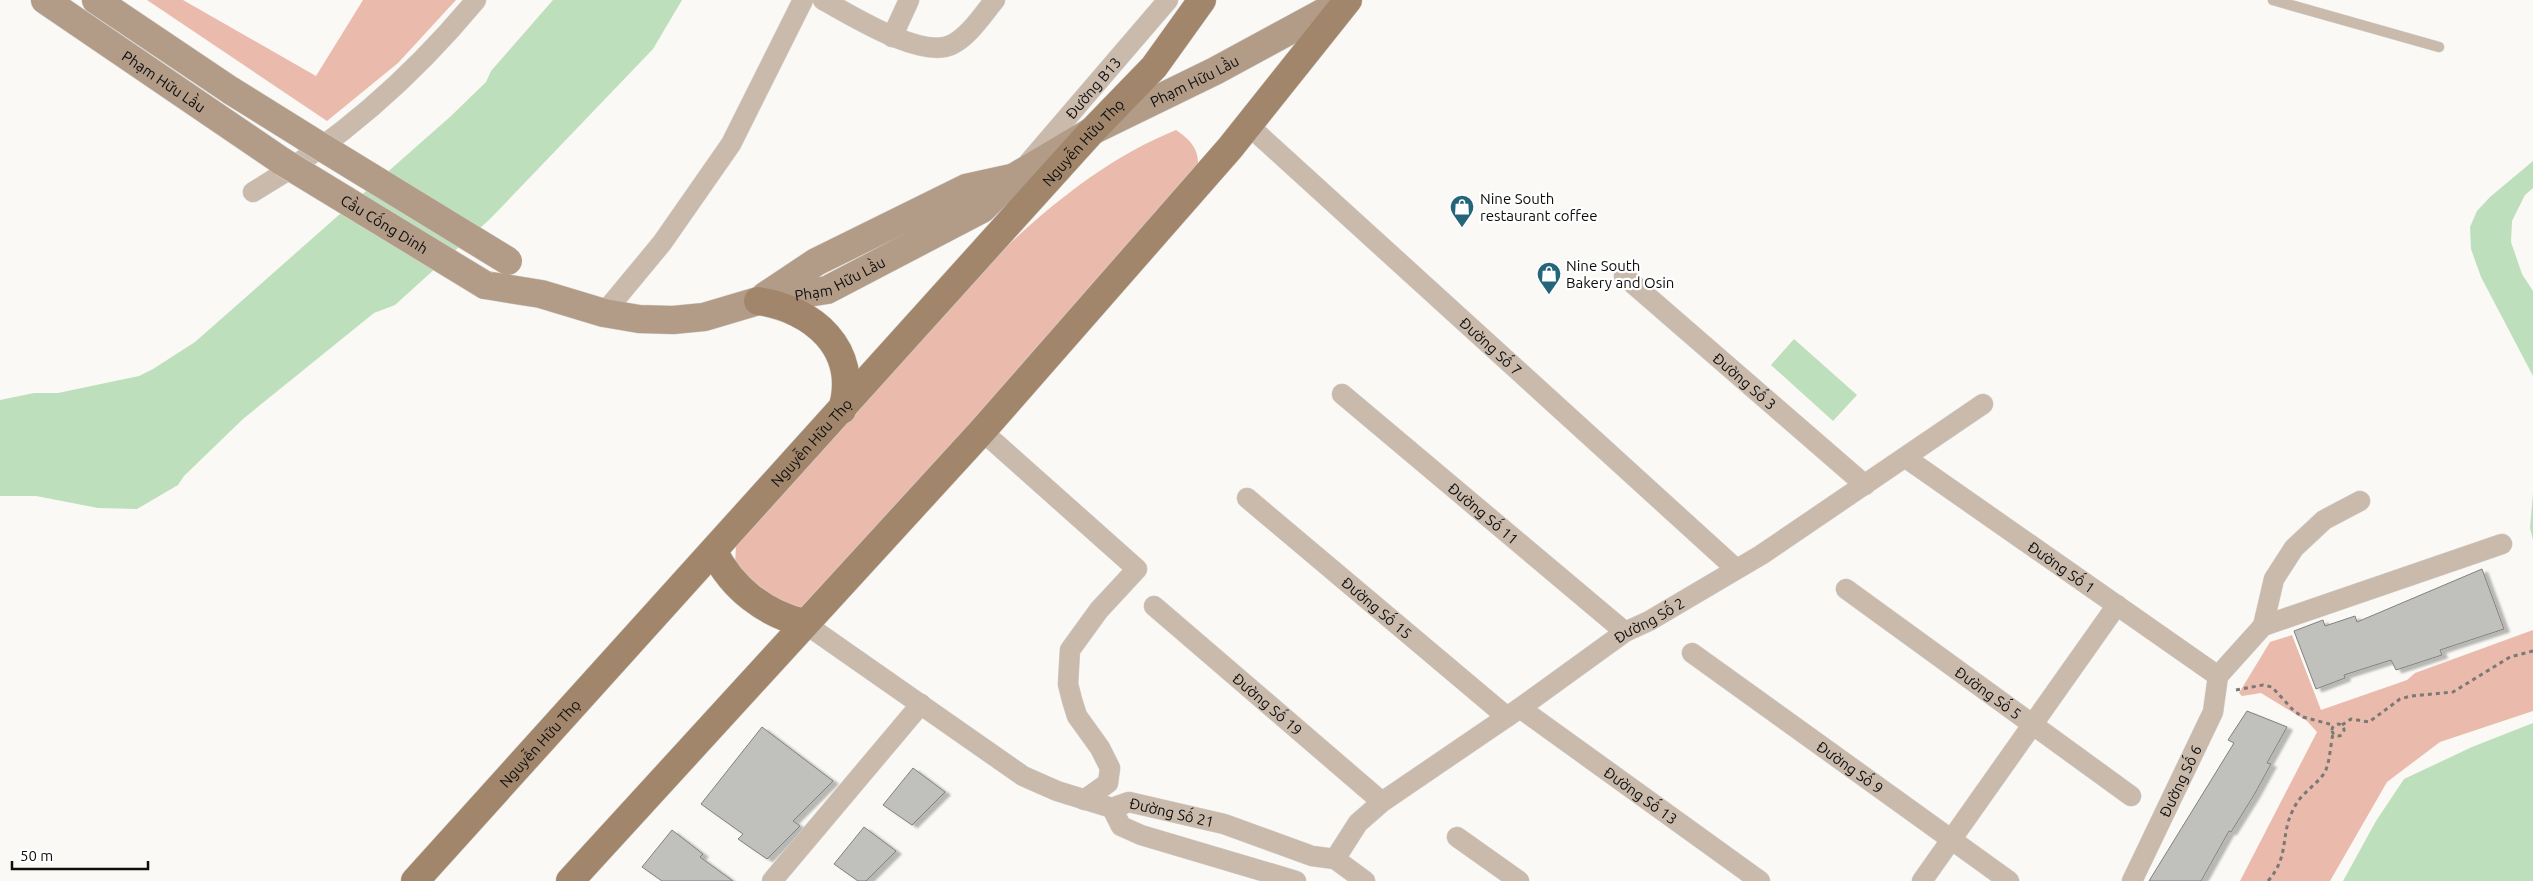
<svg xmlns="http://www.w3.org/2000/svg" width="2533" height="881" viewBox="0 0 2533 881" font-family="Ubuntu,sans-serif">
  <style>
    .green { fill: #eabbac }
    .water { fill: #bedfbc }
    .building { fill: #c0c0bd; stroke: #81827f; filter: url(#shadow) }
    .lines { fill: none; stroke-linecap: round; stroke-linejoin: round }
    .service-casing { stroke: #d4d3d0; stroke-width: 11 }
    .minor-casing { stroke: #d4d3d0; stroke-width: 21 }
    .secondary-casing { stroke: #d4d3d0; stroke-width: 29 }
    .primary-casing { stroke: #d4d3d0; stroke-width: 29 }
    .path { stroke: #797976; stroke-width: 3; stroke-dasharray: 4 4; stroke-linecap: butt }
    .service { stroke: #cabaac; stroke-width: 10 }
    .minor { stroke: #cabaac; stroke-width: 20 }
    .secondary { stroke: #b39c87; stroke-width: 28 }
    .primary { stroke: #a2866c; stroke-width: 28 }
    .secondary-bridge-casing { stroke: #d4d3d0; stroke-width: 29; stroke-linecap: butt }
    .secondary-bridge { stroke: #b39c87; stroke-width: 28 }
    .labels { text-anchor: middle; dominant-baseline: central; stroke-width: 4.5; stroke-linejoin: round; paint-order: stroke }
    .street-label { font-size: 15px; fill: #0e0e0d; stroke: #fff }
    .poi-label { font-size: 15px; fill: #0e0e0d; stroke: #fff; text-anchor: start }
  </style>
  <defs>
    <filter id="shadow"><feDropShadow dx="5.5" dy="3" stdDeviation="1" flood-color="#0004"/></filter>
  </defs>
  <rect width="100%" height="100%" fill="#faf9f5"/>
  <path class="green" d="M 147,0 L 183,0 L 316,76 L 363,0 L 456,0 L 398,63 L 327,121 Z
    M 1176,130 C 1189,139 1199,148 1198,165 L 808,608 L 790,611 L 773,601 L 735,566 L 736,544 L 1002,251 C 1052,203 1111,156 1176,130 Z
    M 2533,630 L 2533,711 L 2440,742 L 2387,782 L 2330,881 L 2240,881 L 2317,732 L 2307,721 L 2261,693 L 2242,696 L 2239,693 L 2270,642 L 2292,635 L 2321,710 L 2407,680 L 2415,673 Z"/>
  <path class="water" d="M 553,0 L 682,0 L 653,49 L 490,219 L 395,305 L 374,313 L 243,419 L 184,476 L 178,485 L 137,509 L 98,508 L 36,496 L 0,496 L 0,400 L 34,393 L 58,393 L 139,376 L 153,369 L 195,342 L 451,116 L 486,82 L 491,71 Z
    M 2533,161 L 2533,188 L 2525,195 L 2512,221 L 2511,242 L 2522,274 L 2533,291 L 2533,376 L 2481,277 L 2471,249 L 2470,227 L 2477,211 L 2490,197 Z
    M 1794,339 L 1857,395 L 1833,421 L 1771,365 Z
    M 2533,493 L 2533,540 L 2530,528 Z
    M 2533,723 L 2533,881 L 2343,881 L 2376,821 L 2404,779 L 2472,747 Z"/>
  <path class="building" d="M 2482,569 L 2504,629 L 2440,650 L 2442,655 L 2396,670 L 2391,660 L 2344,675 L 2345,678 L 2316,689 L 2294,631 L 2323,620 L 2325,626 L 2355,616 L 2357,622 Z
    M 2247,711 L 2287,727 L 2267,763 L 2271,764 L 2254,795 L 2231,832 L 2229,831 L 2201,881 L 2149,881 L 2234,743 L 2228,740 Z
    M 762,727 L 833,781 L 793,821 L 800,826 L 767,859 L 738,839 L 743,834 L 701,804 Z
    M 913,768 L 945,792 L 912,825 L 883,805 Z
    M 864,827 L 896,851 L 866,881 L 858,881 L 834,864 Z
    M 672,830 L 703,854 L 700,857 L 733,881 L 662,881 L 642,867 Z"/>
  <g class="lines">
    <defs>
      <path id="service" d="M 2273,0 L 2439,47"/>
      <g id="minor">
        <path d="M 823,0 C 851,15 923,61 953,44 C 970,35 983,14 995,0"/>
        <path d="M 892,37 L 909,0"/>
        <path id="s1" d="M 1247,124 L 1735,568"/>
        <path id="s2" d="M 1029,162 L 1168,0"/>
        <path d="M 253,192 C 338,142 413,76 476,0"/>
        <path id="s3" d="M 1624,276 L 1865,485"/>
        <path d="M 604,313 L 662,243 L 731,144 L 803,0"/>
        <path id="s4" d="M 1342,394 L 1625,632"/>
        <path d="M 982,431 L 1137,569 L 1099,610 L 1070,650 L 1068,684 L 1072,700 L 1077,716 L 1100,748 L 1110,768 L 1108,783 L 1084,800"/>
        <path id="s5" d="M 1906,458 L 2218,676"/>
        <path id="s6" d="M 1247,498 L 1507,717"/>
        <path id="s7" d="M 1846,589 L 2131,796"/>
        <path id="s8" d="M 1154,606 L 1382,802"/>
        <path d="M 804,623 L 1023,776 L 1057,791 L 1112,808"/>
        <path d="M 2263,626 L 2274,579 L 2294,548 L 2324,520 L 2360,501"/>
        <path id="s9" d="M 1692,653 L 2009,881"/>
        <path d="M 2218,676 L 2263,626 L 2502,544"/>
        <path id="s10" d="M 1520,708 L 1760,881"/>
        <path id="s11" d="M 1112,808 L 1129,802 L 1224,824 L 1312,856 L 1335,859 L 1365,881"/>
        <path d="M 1112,808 L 1121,826 L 1141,835 L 1296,881"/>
        <path d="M 1457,837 L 1519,881"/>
        <path id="s12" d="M 1335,859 L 1358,823 L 1382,802 L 1520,708 L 1625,632 L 1649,621 L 1761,555 L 1983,404"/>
        <path d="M 772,881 L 921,704"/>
        <path d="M 1922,881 L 2117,605"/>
        <path id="s13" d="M 2132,881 L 2213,712 L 2218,676"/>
      </g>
      <g id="secondary">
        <path id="s14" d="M 45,0 L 283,162"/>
        <path d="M 96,0 L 230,90 L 307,138"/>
        <path id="s15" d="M 485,285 L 541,294 L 604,313 L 639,319 L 673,320 L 704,317 L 758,301 L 827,290 L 982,209 L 1016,176 L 1092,131 L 1215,71 L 1346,0"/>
        <path d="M 765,296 L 816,262 L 966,188 L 1016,177"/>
      </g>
      <g id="primary">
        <path d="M 758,301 C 813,309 860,349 842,410"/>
        <path d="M 714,552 C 732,588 765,614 804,623"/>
        <path id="s16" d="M 415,881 L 1092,131 L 1154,67 L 1202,0"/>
        <path d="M 570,881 L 982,431 L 1230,148 L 1348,0"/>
      </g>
    </defs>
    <use href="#service" class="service-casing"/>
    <use href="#minor" class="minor-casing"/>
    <use href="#secondary" class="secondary-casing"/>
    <use href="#primary" class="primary-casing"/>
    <path class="path" d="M 2236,690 L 2263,685 L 2272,687 L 2294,711 L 2303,717 L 2333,725
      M2332 730a6 6 0 1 1 12 0a6 6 0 1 1-12 0Z
      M 2342,725 L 2351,719 L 2369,722 L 2400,699 L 2411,696 L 2453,692 L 2510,657 L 2533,651
      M 2268,881 C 2290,856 2280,835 2293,810 C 2300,794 2313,788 2323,775 C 2330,766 2330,746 2333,734"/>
    <use href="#service" class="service"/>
    <use href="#minor" class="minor"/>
    <use href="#secondary" class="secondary"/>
    <use href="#primary" class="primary"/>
    <defs>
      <g id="secondary-bridge">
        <path d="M 307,138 L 508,261"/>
        <path id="s17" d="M 283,162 L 485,285"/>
      </g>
    </defs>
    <use href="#secondary-bridge" class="secondary-bridge-casing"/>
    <use href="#secondary-bridge" class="secondary-bridge"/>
  </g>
  <defs>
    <symbol id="shop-pin" viewBox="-11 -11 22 30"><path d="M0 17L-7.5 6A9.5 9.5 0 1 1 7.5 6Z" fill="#25657a" stroke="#fff"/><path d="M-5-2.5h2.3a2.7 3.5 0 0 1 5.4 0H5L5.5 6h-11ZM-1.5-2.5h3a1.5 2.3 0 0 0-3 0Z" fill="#fff"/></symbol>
  </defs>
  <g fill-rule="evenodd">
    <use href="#shop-pin" x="1448" y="193" width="28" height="38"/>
    <use href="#shop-pin" x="1535" y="260" width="28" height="38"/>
  </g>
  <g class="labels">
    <g class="street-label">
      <text stroke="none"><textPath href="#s15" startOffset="774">Phạm Hữu Lầu</textPath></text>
      <text stroke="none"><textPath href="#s14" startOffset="144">Phạm Hữu Lầu</textPath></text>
      <text stroke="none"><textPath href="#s2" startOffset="98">Đường B13</textPath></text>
      <text stroke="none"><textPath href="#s16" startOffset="996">Nguyễn Hữu Thọ</textPath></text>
      <text stroke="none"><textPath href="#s17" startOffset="119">Cầu Cống Dinh</textPath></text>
      <text stroke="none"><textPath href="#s15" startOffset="365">Phạm Hữu Lầu</textPath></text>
      <text stroke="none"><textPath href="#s1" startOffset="330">Đường Số 7</textPath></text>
      <text stroke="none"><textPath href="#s3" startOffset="160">Đường Số 3</textPath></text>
      <text stroke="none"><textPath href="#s16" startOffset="591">Nguyễn Hữu Thọ</textPath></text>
      <text stroke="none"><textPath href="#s4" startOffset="185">Đường Số 11</textPath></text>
      <text stroke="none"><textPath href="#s5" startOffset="190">Đường Số 1</textPath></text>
      <text stroke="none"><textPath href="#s6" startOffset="170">Đường Số 15</textPath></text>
      <text stroke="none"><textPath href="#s12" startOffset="398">Đường Số 2</textPath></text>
      <text stroke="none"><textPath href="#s7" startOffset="176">Đường Số 5</textPath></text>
      <text stroke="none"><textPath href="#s8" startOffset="150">Đường Số 19</textPath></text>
      <text stroke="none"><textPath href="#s16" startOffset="186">Nguyễn Hữu Thọ</textPath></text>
      <text stroke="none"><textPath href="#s9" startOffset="195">Đường Số 9</textPath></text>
      <text stroke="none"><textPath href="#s13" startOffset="111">Đường Số 6</textPath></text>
      <text stroke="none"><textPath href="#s10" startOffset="149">Đường Số 13</textPath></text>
      <text stroke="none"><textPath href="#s11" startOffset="62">Đường Số 21</textPath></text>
    </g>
    <g class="poi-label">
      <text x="1480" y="198">Nine South<tspan x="1480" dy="17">restaurant coffee</tspan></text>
      <text x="1566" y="265">Nine South<tspan x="1566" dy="17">Bakery and Osin</tspan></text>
    </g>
  </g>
  <path d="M12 861v8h136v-8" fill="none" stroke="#0e0e0d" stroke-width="2.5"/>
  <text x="20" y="861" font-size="15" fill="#0e0e0d" stroke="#ffffff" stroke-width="4" paint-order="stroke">50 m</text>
</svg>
